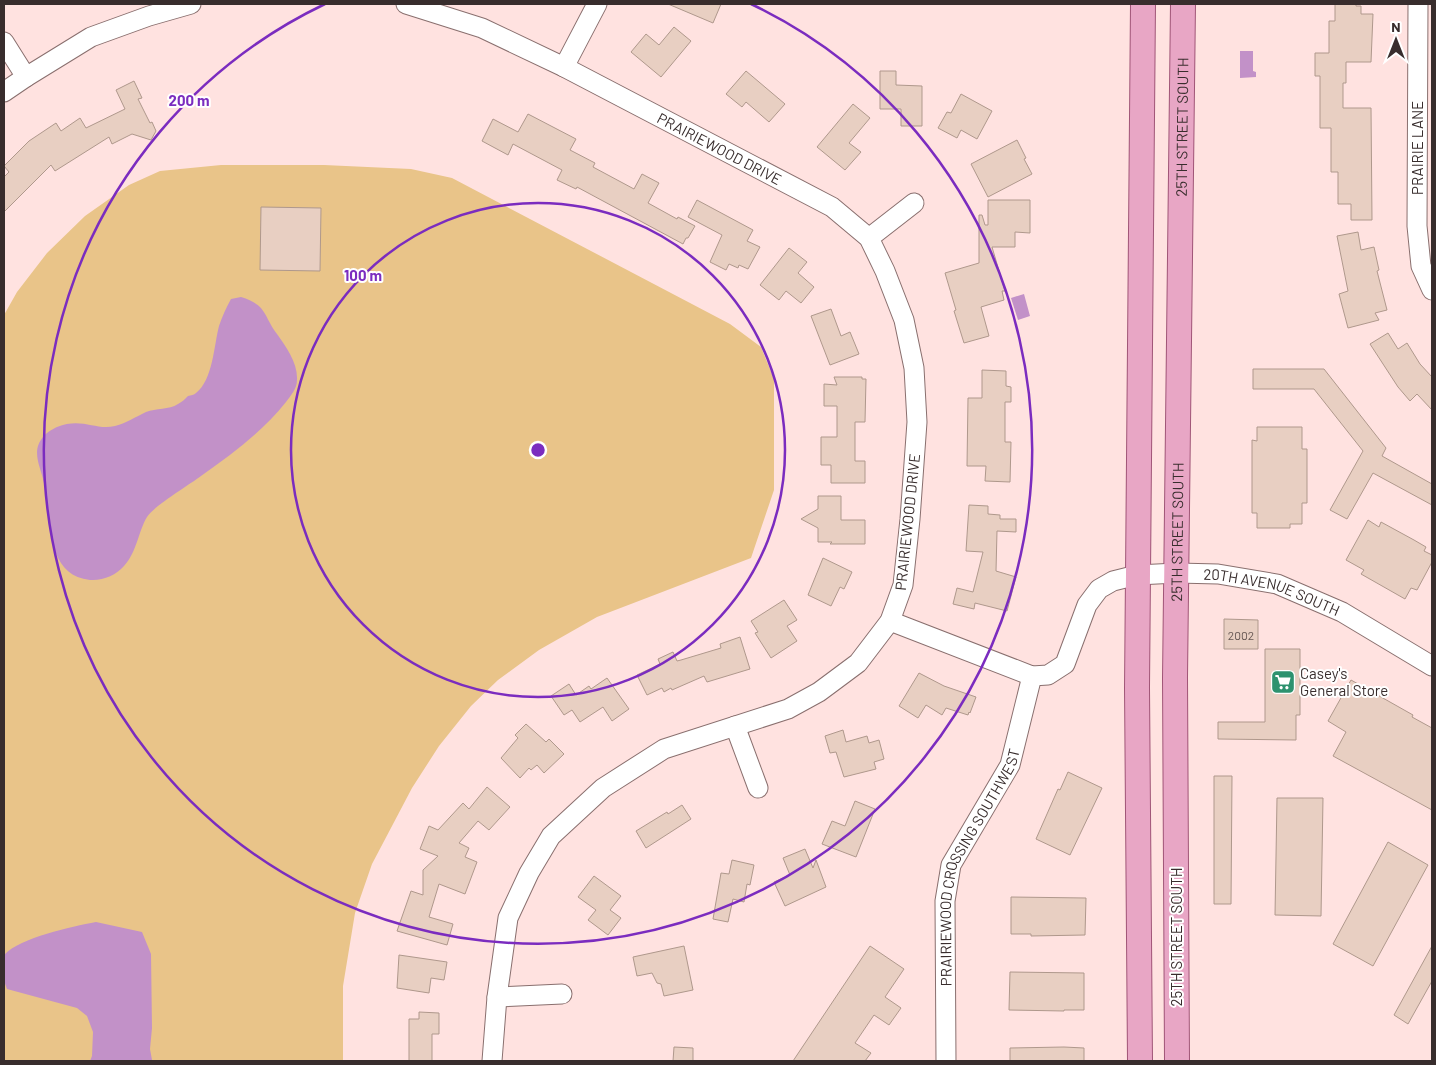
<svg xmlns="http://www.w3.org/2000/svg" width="1436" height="1065" viewBox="0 0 1436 1065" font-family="Barlow,sans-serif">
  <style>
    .green { fill: #e9c489 }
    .water { fill: #c291c8 }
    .building { fill: #e8cfc2; stroke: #af988c }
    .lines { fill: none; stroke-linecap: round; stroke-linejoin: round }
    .minor-casing { stroke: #896f6e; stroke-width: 21 }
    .major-casing { stroke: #a05577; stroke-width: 26 }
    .minor { stroke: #fff; stroke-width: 19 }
    .major { stroke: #e8a6c5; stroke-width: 24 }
    .ring { fill: none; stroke: #7b2cbf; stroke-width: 2.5 }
    .labels { text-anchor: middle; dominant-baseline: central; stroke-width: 4; stroke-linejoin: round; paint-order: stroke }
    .number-label { font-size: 12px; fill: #645652 }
    .street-label { font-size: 15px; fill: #382d2d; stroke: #fff }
    .poi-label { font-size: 15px; fill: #382d2d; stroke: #fff; text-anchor: start }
    .centre { fill: #7b2cbf; stroke: #fff; stroke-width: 2.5 }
    .ring-label { font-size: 15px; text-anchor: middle; font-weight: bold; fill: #7b2cbf; stroke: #fff; stroke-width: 4; stroke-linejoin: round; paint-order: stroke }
  </style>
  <rect width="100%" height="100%" fill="#ffe2e0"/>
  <path class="green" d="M 221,165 L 324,165 L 411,169 L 452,178 L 730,324 L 761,347 L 774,379 L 774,490 L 751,558 L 597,617 L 539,650 L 498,680 L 471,706 L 439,746 L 412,788 L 372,864 L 355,913 L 343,986 L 343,1061 L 4,1061 L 4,315 L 17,292 L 47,253 L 85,216 L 129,185 L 160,171 Z"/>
  <path class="water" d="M 1240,51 L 1253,51 L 1253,71 L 1256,72 L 1256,77 L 1240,78 Z
    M 1024,294 L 1030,316 L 1018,320 L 1011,298 Z
    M 241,297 C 267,305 263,315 277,334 C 286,347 298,363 297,380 C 297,389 291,395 286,402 C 262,432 232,454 201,476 C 189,485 154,506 147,517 C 138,532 137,552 124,566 C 116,575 103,581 90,580 C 53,576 51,538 48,508 C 47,500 46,492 44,483 C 41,467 30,451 44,436 C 47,432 53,429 57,427 C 82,417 96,431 115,426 C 127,423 135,417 146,412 C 156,408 169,410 178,404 C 182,402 185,399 188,396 C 191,395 194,395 196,393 C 213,380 214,345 219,326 C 222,317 226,308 231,299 Z
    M 96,922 L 142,932 L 151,954 L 152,1028 L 150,1049 L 152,1060 L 154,1061 L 90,1061 L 92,1056 L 93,1032 L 87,1016 L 77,1008 L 7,989 L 4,981 L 4,955 C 21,937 71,927 96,922 Z"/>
  <path class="building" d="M 668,4 L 721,4 L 713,23 Z
    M 1335,4 L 1356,4 L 1356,6 L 1361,6 L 1361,14 L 1373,14 L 1371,62 L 1346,62 L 1346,83 L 1343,83 L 1343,108 L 1371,108 L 1372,220 L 1351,220 L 1351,204 L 1338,204 L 1338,172 L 1331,172 L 1331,128 L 1320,128 L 1320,76 L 1315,76 L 1315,53 L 1329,53 L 1329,21 L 1335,21 Z
    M 674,27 L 691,41 L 661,77 L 631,52 L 646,34 L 659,45 Z
    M 746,71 L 785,104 L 769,122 L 746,102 L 742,107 L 726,94 Z
    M 880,71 L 896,71 L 896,85 L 922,86 L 922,126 L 901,126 L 901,109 L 880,109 Z
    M 134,81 L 142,98 L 138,99 L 150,123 L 152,122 L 156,131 L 151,140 L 132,134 L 112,144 L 109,137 L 55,171 L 51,165 L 4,212 L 4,177 L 9,172 L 4,166 L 29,141 L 56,123 L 61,131 L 80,118 L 86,128 L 125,109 L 116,90 Z
    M 961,94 L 992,111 L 977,139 L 961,130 L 957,138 L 938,128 L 947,112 L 951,113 Z
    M 853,104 L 870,118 L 849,143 L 861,152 L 845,170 L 817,147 Z
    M 528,114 L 576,139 L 570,150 L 595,163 L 593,167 L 634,189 L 642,174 L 659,183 L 648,203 L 677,219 L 678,217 L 695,226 L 688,238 L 686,238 L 683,244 L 577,187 L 576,189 L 557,180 L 562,170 L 513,144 L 508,155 L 482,141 L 493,119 L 518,132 Z
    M 1017,140 L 1026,158 L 1024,159 L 1032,174 L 988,197 L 971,164 Z
    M 697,200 L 753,230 L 747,241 L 760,247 L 748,269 L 739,265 L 738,268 L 729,264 L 726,270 L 710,262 L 722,235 L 688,217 Z
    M 988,200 L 1030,200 L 1030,233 L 1015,232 L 1015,247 L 992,247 L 1005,291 L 1002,291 L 1004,300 L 981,307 L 989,336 L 964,343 L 954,311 L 956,310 L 945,273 L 979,263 L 979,215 L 982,215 L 985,225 L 988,225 Z
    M 261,207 L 321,208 L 320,271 L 260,270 Z
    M 1358,232 L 1361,250 L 1374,247 L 1379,270 L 1377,271 L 1387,310 L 1375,313 L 1379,320 L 1348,328 L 1339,294 L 1348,291 L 1337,236 Z
    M 789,248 L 807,262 L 798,273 L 814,287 L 801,303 L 786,291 L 779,300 L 760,285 Z
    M 831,309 L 841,336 L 850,332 L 859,354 L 830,365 L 811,316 Z
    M 1388,333 L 1398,349 L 1407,343 L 1420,364 L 1432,377 L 1432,410 L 1417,394 L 1410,401 L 1398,387 L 1370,344 Z
    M 1253,369 L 1324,369 L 1386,448 L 1382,456 L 1432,484 L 1432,505 L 1373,473 L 1347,519 L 1330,510 L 1363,451 L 1314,389 L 1253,389 Z
    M 982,370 L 1006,371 L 1006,386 L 1011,387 L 1011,402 L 1005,402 L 1005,442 L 1011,442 L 1010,482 L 985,481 L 986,466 L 967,466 L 968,398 L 982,398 Z
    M 834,377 L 862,377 L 862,379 L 866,379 L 865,422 L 855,422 L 855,461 L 865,461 L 865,483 L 831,483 L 831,465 L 821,465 L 821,437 L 837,437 L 837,406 L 824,406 L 824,384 L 837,385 Z
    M 1257,427 L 1302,427 L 1302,449 L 1307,449 L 1307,503 L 1302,503 L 1302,524 L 1290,524 L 1290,528 L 1257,528 L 1257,513 L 1252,513 L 1252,440 L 1257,441 Z
    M 818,496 L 841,496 L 841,520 L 865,520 L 865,544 L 830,544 L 832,542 L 818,542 L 818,528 L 801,519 L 818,509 Z
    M 969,505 L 988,506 L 988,514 L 1000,515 L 1000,519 L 1016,519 L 1016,532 L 997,531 L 996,571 L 1016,577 L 1007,611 L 975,603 L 974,609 L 953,604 L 957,588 L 973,592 L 983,552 L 966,551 Z
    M 1368,520 L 1379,527 L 1381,522 L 1414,540 L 1426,547 L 1424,551 L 1432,555 L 1432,562 L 1417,590 L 1411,588 L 1405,599 L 1361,574 L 1364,570 L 1346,560 Z
    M 823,558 L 852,572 L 844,589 L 840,587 L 831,606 L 808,595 Z
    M 784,600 L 797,620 L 787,626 L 797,641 L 771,658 L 755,633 L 758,632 L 751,621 Z
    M 1224,619 L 1258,620 L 1258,649 L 1224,649 Z
    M 740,637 L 750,669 L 707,682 L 704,676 L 672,690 L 671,688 L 664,692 L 662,688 L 647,695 L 637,675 L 660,664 L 658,659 L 673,652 L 677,661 L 681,660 L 721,648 L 720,644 Z
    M 1265,649 L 1300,649 L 1300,715 L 1296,715 L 1296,740 L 1218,739 L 1218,722 L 1265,722 Z
    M 919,673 L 944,686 L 976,697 L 970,713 L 969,712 L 968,715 L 946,708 L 942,715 L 926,705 L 918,718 L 899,706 Z
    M 607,678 L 629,709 L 612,721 L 603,707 L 580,722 L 572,710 L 564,715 L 551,696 L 569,684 L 576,695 L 589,686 L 591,689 Z
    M 1351,680 L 1413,715 L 1412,717 L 1432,728 L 1432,810 L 1333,756 L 1346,732 L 1328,721 Z
    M 526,724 L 546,742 L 549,739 L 564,754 L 544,773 L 537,765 L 531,770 L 529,768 L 520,778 L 501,758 L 518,738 L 515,735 Z
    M 843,730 L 846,742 L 867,736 L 869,743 L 879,740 L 884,759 L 874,762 L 876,769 L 844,777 L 836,752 L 830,753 L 825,736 Z
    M 1068,772 L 1102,788 L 1070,855 L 1036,839 L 1058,789 L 1060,790 Z
    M 1214,776 L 1232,776 L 1231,904 L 1214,904 Z
    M 487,787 L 510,807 L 489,830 L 478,821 L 459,843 L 469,848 L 465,857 L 477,862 L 465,894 L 439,884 L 429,917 L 453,924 L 447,945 L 397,931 L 411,891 L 423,895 L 423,870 L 438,856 L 420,849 L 429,826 L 438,830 L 463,803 L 469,809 Z
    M 1277,798 L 1323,798 L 1321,916 L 1275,915 Z
    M 855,801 L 875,809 L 856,857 L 822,844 L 832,821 L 845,826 Z
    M 682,805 L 691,819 L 646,848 L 636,831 L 667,812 L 668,814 Z
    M 1388,842 L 1428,865 L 1373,966 L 1333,944 Z
    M 805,849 L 813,868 L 816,860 L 826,887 L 785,906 L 774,882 L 790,875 L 783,858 Z
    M 732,860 L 754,865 L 750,885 L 747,884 L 744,902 L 733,899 L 728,922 L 713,919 L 721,873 L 729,874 Z
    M 594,876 L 621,896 L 610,910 L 621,918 L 608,935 L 588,920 L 596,910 L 578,897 Z
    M 1011,897 L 1086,898 L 1085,935 L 1031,936 L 1031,934 L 1011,934 Z
    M 684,946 L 693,990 L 664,996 L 661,984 L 657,983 L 652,973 L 637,976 L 633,957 Z
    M 870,946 L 904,969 L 885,997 L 901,1008 L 889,1025 L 874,1015 L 855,1043 L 871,1053 L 865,1061 L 793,1061 Z
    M 1432,946 L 1432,981 L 1408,1024 L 1394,1015 Z
    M 399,955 L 447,962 L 444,980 L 431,978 L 429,993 L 397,988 Z
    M 1010,972 L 1084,973 L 1084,1010 L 1064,1010 L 1064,1011 L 1009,1010 Z
    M 419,1012 L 439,1013 L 439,1034 L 432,1034 L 432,1061 L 409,1061 L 409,1019 L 419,1019 Z
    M 674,1047 L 693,1048 L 693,1061 L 673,1061 Z
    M 1064,1047 L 1084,1048 L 1084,1061 L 1010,1061 L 1010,1048 Z"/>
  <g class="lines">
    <defs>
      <g id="minor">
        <path id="s1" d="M 406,4 L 482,28 L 564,67 L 832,207 L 869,238 L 885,271 L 904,320 L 914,368 L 917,422 L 910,519 L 903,585 L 890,621 L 858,663 L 819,692 L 788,709 L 664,749 L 603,788 L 551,836 L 529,873 L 508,918 L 497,997 L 492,1061"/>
        <path d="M 1418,4 L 1417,226 L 1421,266 L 1432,290"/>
        <path d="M 4,42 L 26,77"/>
        <path d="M 564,67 L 597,4"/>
        <path d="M 4,92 L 26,77 L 91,37 L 149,16 L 191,4"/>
        <path d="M 869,238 L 914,203"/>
        <path id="s2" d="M 890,621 L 1032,676 L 1048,675 L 1065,664 L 1087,605 L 1099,589 L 1113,581 L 1137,575 L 1177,573 L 1218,574 L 1277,584 L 1342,612 L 1432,666"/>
        <path d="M 735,726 L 758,788"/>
        <path d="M 497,997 L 562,994"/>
        <path id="s3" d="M 946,1061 L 945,901 L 951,865 L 1010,765 L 1032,676"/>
      </g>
      <g id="major">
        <path d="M 1140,1061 L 1137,688 L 1143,4"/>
        <path id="s4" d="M 1177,1061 L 1175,678 L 1183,4"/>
      </g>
    </defs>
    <use href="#minor" class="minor-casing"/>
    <use href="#major" class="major-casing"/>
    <use href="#minor" class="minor"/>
    <use href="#major" class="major"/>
  </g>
  <g class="ring">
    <circle cx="538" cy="450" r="247"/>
    <path d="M751 4A494 494 0 1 1 325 4"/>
  </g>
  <defs>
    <symbol id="supermarket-square" viewBox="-11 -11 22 22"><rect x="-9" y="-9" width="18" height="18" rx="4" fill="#2d926f" stroke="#fff"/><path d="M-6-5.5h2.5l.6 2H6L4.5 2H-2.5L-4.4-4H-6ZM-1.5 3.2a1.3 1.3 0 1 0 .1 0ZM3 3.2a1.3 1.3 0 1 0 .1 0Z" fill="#fff"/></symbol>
  </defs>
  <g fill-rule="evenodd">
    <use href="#supermarket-square" x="1269" y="668" width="28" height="28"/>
  </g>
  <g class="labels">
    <g class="number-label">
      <text x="1241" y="635">2002</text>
    </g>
    <g class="street-label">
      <text stroke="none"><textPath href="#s4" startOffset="934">25TH STREET SOUTH</textPath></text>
      <text stroke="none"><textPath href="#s1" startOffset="346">PRAIRIEWOOD DRIVE</textPath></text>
      <text transform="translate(1417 148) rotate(-90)">PRAIRIE LANE</text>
      <text transform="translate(907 522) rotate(-84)">PRAIRIEWOOD DRIVE</text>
      <text stroke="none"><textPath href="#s4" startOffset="529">25TH STREET SOUTH</textPath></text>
      <text stroke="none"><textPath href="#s2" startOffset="450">20TH AVENUE SOUTH</textPath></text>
      <text stroke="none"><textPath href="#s3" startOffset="202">PRAIRIEWOOD CROSSING SOUTHWEST</textPath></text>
      <text transform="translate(1176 937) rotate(-90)">25TH STREET SOUTH</text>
    </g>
    <g class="poi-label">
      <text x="1300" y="673">Casey's<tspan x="1300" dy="17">General Store</tspan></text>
    </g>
  </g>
  <circle cx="538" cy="450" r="8" class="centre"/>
  <g class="ring-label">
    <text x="189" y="106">200 m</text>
    <text x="363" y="281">100 m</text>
  </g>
  <rect width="1436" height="1065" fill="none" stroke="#382d2d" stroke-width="10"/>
  <g transform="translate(1396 40)" stroke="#ffffff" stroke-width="4" paint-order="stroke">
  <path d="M0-4L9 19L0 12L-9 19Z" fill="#382d2d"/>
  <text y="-8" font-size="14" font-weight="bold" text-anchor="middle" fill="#382d2d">N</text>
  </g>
</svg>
